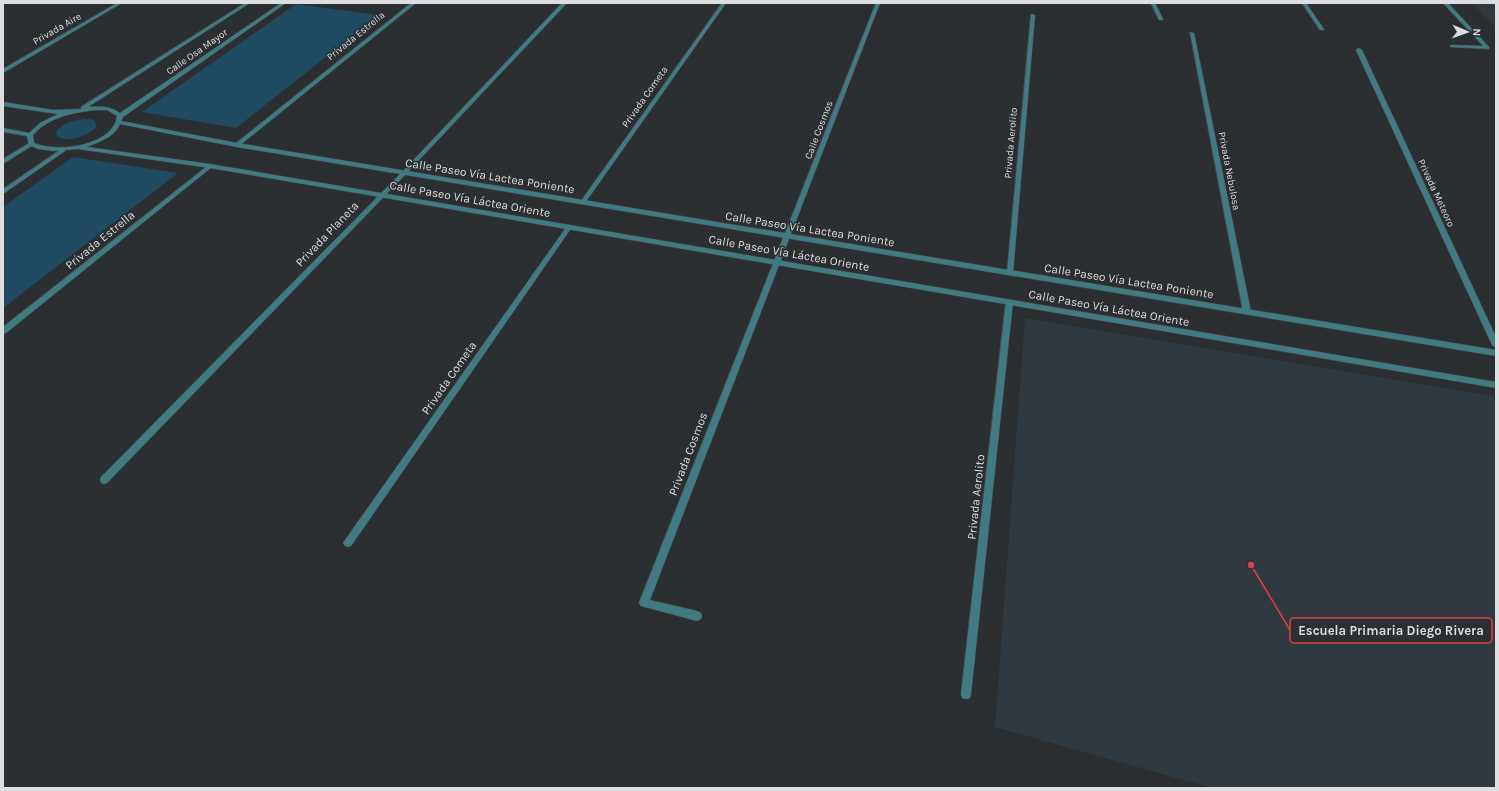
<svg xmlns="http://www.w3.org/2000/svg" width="1499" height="791" viewBox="0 0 1499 791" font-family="Karla,sans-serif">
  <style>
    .built { fill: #30393f }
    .green { fill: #1f4a61 }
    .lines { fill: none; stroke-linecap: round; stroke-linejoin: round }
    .minor-casing { stroke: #484b4d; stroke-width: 1 }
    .tertiary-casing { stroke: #484b4d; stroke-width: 1 }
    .minor { fill: #407b81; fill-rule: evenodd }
    .tertiary { fill: #407b81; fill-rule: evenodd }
    .labels { text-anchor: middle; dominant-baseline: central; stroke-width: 3; stroke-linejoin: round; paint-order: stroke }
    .far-street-label { font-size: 10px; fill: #dcdee0; stroke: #2c2f31 }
    .street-label { font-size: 12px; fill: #dcdee0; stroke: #2c2f31 }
    .leader { fill: none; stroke: #d74344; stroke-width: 1.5 }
    .callout-dot { fill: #d74344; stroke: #2c2f31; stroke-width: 1.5 }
    .callout { fill: #2c2f31; stroke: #d74344; stroke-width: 1.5 }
    .callout-label { font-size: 13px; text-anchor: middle; font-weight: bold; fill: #dcdee0 }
  </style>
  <rect width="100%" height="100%" fill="#2c2f31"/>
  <path class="built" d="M 1472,3 L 1496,3 L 1496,28 Z
    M 1025,318 L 1493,396 L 1496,404 L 1496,788 L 1212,788 L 995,727 Z"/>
  <path class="green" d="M 296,4 L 379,15 L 236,128 L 142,112 Z
    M 89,119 L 94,120 L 97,126 C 89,136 68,144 57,136 L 56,131 C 65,122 77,119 89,119 Z
    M 73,157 L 178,173 L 3,308 L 3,207 Z"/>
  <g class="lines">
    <defs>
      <path id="minor" d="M 117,3 L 122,3 L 3,73 L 3,69 Z
        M 411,3 L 416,3 L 239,146 L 235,146 L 235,144 Z
        M 562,3 L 567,3 L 406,174 L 107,483 L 104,484 L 101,483 L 100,480 L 101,477 L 402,172 Z
        M 722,3 L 726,3 L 585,203 L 581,203 L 581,201 Z
        M 876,3 L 880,3 L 650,600 L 697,611 L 701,613 L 702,616 L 701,619 L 697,621 L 641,606 L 639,603 Z
        M 1151,3 L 1155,3 L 1163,19 L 1163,20 L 1159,20 Z
        M 1302,3 L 1306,3 L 1324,29 L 1324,30 L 1320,30 Z
        M 1443,3 L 1448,3 L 1489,47 L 1489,49 L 1450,47 L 1450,46 L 1452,45 L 1483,46 Z
        M 1031,14 L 1035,15 L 1013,273 L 1010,275 L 1007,273 Z
        M 1190,32 L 1194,33 L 1251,312 L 1247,314 L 1243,312 Z
        M 1359,48 L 1362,50 L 1496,337 L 1496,348 L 1492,345 L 1356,50 Z
        M 31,142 L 33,143 L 33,145 L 3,164 L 3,159 Z
        M 63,148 L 65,149 L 65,151 L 3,194 L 3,189 Z
        M 210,164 L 212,165 L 212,167 L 6,333 L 3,334 L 3,327 Z
        M 569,225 L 572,227 L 351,546 L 348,547 L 345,546 L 343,543 L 345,540 L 567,226 Z
        M 1006,300 L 1012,300 L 1013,302 L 971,694 L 970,698 L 966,699 L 962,698 L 961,694 Z"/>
      <path id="tertiary" d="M 245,3 L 250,3 L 88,107 C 100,106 110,106 120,113 L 281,3 L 286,3 L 123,117 L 121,121 L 237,143 L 1496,350 L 1496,356 L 237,147 L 120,124 C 115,137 99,142 87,147 L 210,164 L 1496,382 L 1496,388 L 210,168 L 78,149 L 53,151 L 38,149 L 29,145 L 27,136 L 3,132 L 3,128 L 29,133 L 40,123 L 58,114 L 3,106 L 3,102 L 53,110 L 81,109 L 81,107 ZM 95,110 L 107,110 L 117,116 C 116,119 116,123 114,125 C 102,147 55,152 34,143 L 33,135 C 49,117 72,113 95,110 Z"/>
    </defs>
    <use href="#minor" class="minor-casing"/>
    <use href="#tertiary" class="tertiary-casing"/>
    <use href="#minor" class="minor"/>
    <use href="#tertiary" class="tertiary"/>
  </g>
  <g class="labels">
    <g class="far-street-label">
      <text transform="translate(57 29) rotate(-30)">Privada Aire</text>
      <text transform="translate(356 36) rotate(-39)">Privada Estrella</text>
      <text transform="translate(197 52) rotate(-35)">Calle Osa Mayor</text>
      <text transform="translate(645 97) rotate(-55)">Privada Cometa</text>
      <text transform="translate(819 130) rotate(-69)">Calle Cosmos</text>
      <text transform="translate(1011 143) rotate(-85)">Privada Aerolito</text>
      <text transform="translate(1229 171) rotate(79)">Privada Nebulosa</text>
      <text transform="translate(1436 193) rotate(65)">Privada Meteoro</text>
    </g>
    <g class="street-label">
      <text transform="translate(490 176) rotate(9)">Calle Paseo Vía Lactea Poniente</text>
      <text transform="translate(470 199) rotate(10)">Calle Paseo Vía Láctea Oriente</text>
      <text transform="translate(810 229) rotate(9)">Calle Paseo Vía Lactea Poniente</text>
      <text transform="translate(327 234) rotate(-46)">Privada Planeta</text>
      <text transform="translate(100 240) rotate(-39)">Privada Estrella</text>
      <text transform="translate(789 253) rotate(10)">Calle Paseo Vía Láctea Oriente</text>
      <text transform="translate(1129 281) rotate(9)">Calle Paseo Vía Lactea Poniente</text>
      <text transform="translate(1109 308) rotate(10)">Calle Paseo Vía Láctea Oriente</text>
      <text transform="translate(449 378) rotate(-55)">Privada Cometa</text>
      <text transform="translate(688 454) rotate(-69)">Privada Cosmos</text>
      <text transform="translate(976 497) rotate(-84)">Privada Aerolito</text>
    </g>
  </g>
  <path class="leader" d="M1251 565L1290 630"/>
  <circle class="callout-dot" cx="1251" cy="565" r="4"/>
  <rect class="callout" x="1290" y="618" width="202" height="25" rx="4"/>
  <g class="callout-label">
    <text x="1391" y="635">Escuela Primaria Diego Rivera</text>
  </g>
  <rect width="1499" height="791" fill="none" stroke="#dcdee0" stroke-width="8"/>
  <g transform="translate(1467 32) rotate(92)" stroke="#2c2f31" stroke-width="3" paint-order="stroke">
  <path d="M0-3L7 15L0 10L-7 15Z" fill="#dcdee0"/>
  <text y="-6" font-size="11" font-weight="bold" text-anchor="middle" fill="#dcdee0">N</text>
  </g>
</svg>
